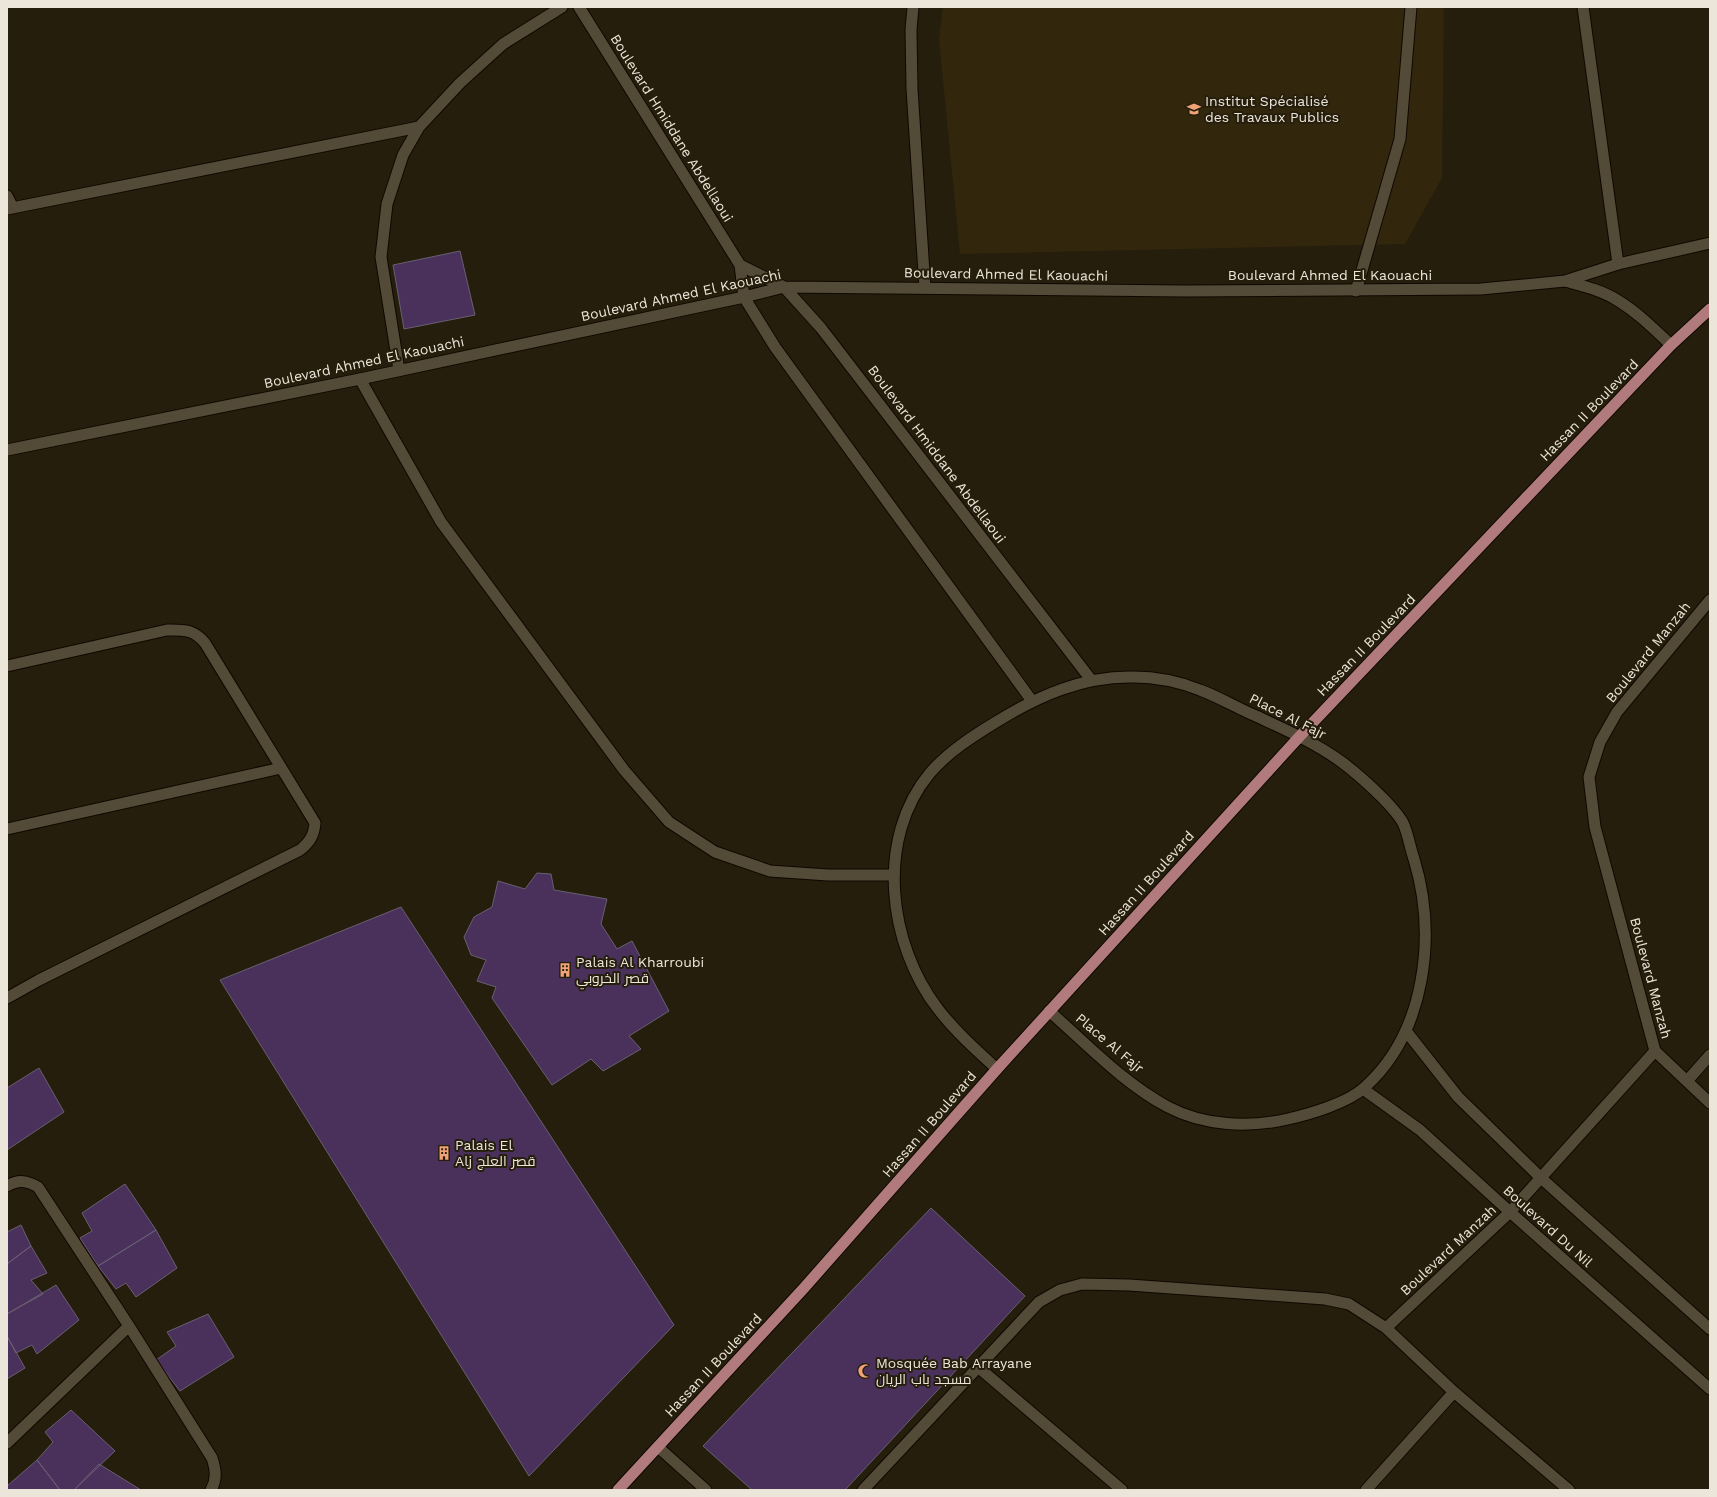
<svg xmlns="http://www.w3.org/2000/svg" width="1717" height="1497" viewBox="0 0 1717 1497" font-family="'Work Sans',Cairo,sans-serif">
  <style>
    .built { fill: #32260d }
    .building { fill: #4a315c; stroke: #695f72 }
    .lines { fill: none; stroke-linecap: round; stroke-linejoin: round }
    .service-casing { stroke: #0f0800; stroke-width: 13 }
    .minor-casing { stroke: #0f0800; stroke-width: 13 }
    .tertiary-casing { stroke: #0f0800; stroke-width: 13 }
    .primary-casing { stroke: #0f0800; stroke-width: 13 }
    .service { stroke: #534a37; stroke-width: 11 }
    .minor { stroke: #534a37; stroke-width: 11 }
    .tertiary { stroke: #534a37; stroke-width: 11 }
    .primary { stroke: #b17b7e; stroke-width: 11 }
    .labels { text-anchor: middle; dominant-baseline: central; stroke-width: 4; stroke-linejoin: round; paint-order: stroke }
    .poi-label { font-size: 14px; fill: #ebe5da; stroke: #261e0c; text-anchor: start }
    .street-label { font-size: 14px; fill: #ebe5da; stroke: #261e0c }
  </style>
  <rect width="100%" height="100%" fill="#261e0c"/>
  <path class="built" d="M 943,7 L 1444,7 L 1442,178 L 1405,244 L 960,254 L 939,39 Z"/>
  <path class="building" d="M 460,251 L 475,315 L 404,329 L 393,265 Z
    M 537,873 L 551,874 L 554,890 L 607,899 L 601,924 L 617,949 L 632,941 L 669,1011 L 629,1036 L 641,1049 L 603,1071 L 591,1059 L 552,1085 L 492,998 L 496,987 L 477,981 L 486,960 L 471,955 L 464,937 L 474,917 L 492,907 L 498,881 L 525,889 Z
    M 401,907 L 674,1325 L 529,1476 L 220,980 Z
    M 39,1068 L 64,1112 L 7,1150 L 7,1088 Z
    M 125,1184 L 156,1230 L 98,1266 L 80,1238 L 92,1231 L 82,1213 Z
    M 931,1208 L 1025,1296 L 845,1490 L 752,1490 L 703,1446 Z
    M 21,1225 L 31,1246 L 7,1264 L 7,1232 Z
    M 156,1230 L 177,1268 L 136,1297 L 126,1283 L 116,1289 L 98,1266 Z
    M 31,1246 L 47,1273 L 31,1280 L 43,1294 L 7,1314 L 7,1264 Z
    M 56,1285 L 79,1320 L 37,1354 L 32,1345 L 16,1353 L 7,1336 L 7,1314 Z
    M 208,1314 L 234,1357 L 180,1391 L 156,1360 L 176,1346 L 167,1332 Z
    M 7,1336 L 25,1368 L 7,1379 Z
    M 71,1410 L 115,1451 L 74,1490 L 60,1490 L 37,1460 L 53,1442 L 45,1432 Z
    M 37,1460 L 60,1490 L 7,1490 L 7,1486 Z
    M 99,1464 L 141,1490 L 74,1490 Z"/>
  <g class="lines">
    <defs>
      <path id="service" d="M 1356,291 L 1400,139 L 1411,7
        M 1687,1081 L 1710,1055"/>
      <path id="minor" d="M 913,7 L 911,30 L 912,89 L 925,288
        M 1583,7 L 1618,264
        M 7,196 L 13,208
        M 7,209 L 419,127
        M 399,370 L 381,257 L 387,204 L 403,155 L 419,127 L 460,83 L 503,44 L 562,7
        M 360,379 L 441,522 L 624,770 L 669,822 L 715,852 L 770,871 L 828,875 L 894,875
        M 7,666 L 167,630 C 184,630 193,629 205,643 L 315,823 C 314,835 310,842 300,850 L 39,980 L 7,998
        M 7,829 L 281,768
        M 1655,1051 L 1595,827 L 1589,777 L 1600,742 L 1617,712 L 1710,600
        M 1655,1051 L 1710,1103
        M 7,1186 C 19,1179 27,1181 38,1187 L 129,1326 L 212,1458 C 216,1470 217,1479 211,1490
        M 1386,1328 L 1510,1212 L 1655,1051
        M 978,1367 L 1122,1490
        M 7,1443 L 129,1326
        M 863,1490 L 1039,1302 L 1060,1290 L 1082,1284 L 1129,1285 L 1325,1299 L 1349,1304 L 1386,1328 L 1454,1392 L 1569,1490
        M 1366,1490 L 1454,1392"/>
      <path id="tertiary" d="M 579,7 L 740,265 L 744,297 L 775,347 L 1032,701
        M 740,265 L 784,287 L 821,328 L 1092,681
        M 1565,281 C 1583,286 1601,290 1617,300 C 1637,312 1654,329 1671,345
        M 7,450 L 360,379 L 744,297 L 784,287 L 1185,291 L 1481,289 L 1565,281 L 1618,264 L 1710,243
        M 1406,1031 L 1458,1097 L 1541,1178 L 1710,1329
        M 997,1069 C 976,1050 955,1031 938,1009 C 888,944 875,839 930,773 C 948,752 973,736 996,722 C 1038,696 1083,676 1133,677 C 1155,677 1180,682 1200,690 C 1219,697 1237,708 1256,716 C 1286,730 1316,743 1343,763 C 1359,775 1393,805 1403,823 C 1408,833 1410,848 1414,859 C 1437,935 1426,1032 1365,1087 C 1348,1103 1310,1114 1288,1119 C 1249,1128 1204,1126 1168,1107 C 1123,1083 1087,1044 1049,1011
        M 1363,1089 L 1420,1130 L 1510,1212 L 1710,1389
        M 658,1447 L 706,1490"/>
      <path id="primary" d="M 618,1490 L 804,1288 L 997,1069 L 1300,736 L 1671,345 L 1710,309"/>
    </defs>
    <use href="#service" class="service-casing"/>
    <use href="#minor" class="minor-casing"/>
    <use href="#tertiary" class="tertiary-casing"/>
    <use href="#primary" class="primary-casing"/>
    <use href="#service" class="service"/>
    <use href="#minor" class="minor"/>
    <use href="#tertiary" class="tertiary"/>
    <use href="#primary" class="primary"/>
  </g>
  <defs>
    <symbol id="school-bare" viewBox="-9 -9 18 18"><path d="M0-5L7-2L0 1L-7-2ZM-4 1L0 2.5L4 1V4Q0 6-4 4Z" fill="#efa377" stroke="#261e0c" stroke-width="2.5" paint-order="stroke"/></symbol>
    <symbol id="building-bare" viewBox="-9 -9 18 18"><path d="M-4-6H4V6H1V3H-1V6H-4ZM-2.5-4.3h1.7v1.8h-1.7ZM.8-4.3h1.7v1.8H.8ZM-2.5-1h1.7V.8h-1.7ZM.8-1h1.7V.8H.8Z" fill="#efa377" stroke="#261e0c" stroke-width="2.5" paint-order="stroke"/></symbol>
    <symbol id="mosque-bare" viewBox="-9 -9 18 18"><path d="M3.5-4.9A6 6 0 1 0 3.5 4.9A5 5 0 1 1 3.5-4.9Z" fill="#efa377" stroke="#261e0c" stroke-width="2.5" paint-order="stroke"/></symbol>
  </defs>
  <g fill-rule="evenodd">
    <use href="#school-bare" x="1184" y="99" width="20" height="20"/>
    <use href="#building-bare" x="555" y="960" width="20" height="20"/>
    <use href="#building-bare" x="434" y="1143" width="20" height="20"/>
    <use href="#mosque-bare" x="855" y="1361" width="20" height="20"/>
  </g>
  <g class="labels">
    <g class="poi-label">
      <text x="1205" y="101">Institut Spécialisé<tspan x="1205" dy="16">des Travaux Publics</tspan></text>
      <text x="576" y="962">Palais Al Kharroubi<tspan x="576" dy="16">قصر الخروبي</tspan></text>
      <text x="455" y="1145">Palais El<tspan x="455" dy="16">Alj قصر العلج</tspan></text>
      <text x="876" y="1363">Mosquée Bab Arrayane<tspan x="876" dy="16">مسجد باب الريان</tspan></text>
    </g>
    <g class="street-label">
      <text transform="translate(672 128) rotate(58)">Boulevard Hmiddane Abdellaoui</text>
      <text transform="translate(1006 274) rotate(1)">Boulevard Ahmed El Kaouachi</text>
      <text x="1330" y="275">Boulevard Ahmed El Kaouachi</text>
      <text transform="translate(681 295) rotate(-12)">Boulevard Ahmed El Kaouachi</text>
      <text transform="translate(364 362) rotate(-12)">Boulevard Ahmed El Kaouachi</text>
      <text transform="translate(1589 410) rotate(-46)">Hassan II Boulevard</text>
      <text transform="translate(937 454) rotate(53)">Boulevard Hmiddane Abdellaoui</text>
      <text transform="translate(1366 645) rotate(-46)">Hassan II Boulevard</text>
      <text transform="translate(1648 652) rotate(-51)">Boulevard Manzah</text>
      <text transform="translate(1288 716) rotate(27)">Place Al Fajr</text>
      <text transform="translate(1146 883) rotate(-48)">Hassan II Boulevard</text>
      <text transform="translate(1651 978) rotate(75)">Boulevard Manzah</text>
      <text transform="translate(1110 1043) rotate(40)">Place Al Fajr</text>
      <text transform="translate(929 1124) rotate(-49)">Hassan II Boulevard</text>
      <text transform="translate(1548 1226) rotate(42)">Boulevard Du Nil</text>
      <text transform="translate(1448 1250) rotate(-43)">Boulevard Manzah</text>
      <text transform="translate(713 1365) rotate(-47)">Hassan II Boulevard</text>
    </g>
  </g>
  <rect width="1717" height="1497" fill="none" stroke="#ebe5da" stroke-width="16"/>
</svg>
